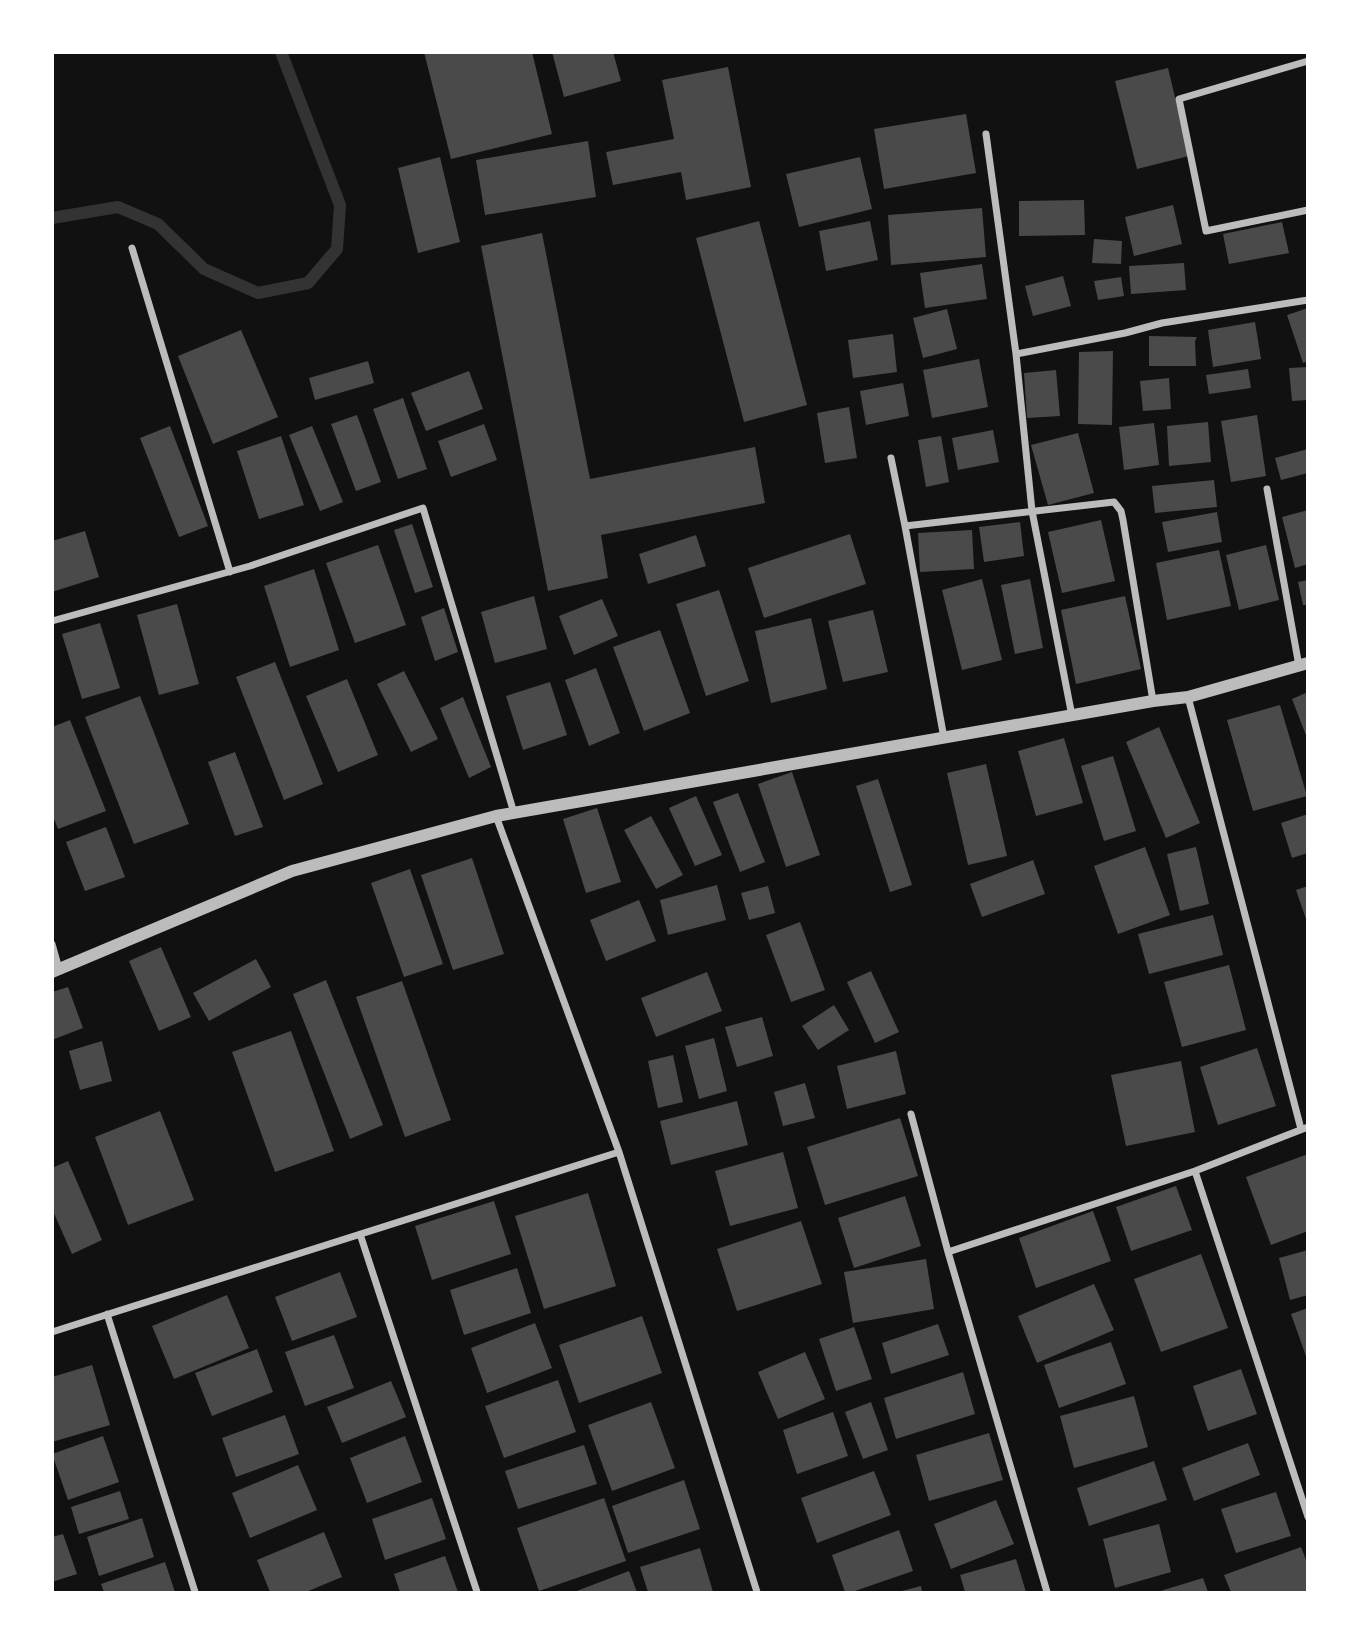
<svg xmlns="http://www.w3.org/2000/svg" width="1360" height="1645" viewBox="0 0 1360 1645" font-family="'Fira Sans',sans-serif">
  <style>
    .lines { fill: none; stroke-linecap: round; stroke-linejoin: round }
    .stream { stroke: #333; stroke-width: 12 }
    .building { fill: #4a4a4a }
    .minor { stroke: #bcbcbc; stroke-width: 7 }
    .tertiary { stroke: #bcbcbc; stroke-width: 12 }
  </style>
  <rect width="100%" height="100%" fill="#111"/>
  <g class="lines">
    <path class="stream" d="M 52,218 L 118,207 L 158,224 L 204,269 L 258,293 L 308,283 L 337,249 L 340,205 L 281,52"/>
  </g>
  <path class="building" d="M 424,52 L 532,52 L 552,134 L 451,159 Z
    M 552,52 L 613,52 L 621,81 L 564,97 Z
    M 728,67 L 751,187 L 686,200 L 681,172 L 613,185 L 606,152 L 674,139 L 662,80 Z
    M 1168,68 L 1189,156 L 1137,169 L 1115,81 Z
    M 966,114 L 976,173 L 884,189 L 874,129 Z
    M 588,141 L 596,197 L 485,215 L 476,160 Z
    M 440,157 L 460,242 L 418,253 L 398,168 Z
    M 860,157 L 872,209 L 799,227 L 786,174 Z
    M 1084,200 L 1085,235 L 1019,236 L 1019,201 Z
    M 1173,205 L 1182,244 L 1134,256 L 1125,217 Z
    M 982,208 L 986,257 L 891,265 L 888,215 Z
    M 759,221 L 807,405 L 744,422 L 696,238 Z
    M 870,221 L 878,260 L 826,271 L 819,231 Z
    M 1282,222 L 1289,253 L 1229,264 L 1223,234 Z
    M 542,233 L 590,479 L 755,447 L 765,503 L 601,535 L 608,578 L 548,591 L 481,246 Z
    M 1094,239 L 1122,241 L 1121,264 L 1092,263 Z
    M 1184,263 L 1186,290 L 1131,294 L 1129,266 Z
    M 982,264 L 987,299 L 925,308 L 920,273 Z
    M 1063,276 L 1071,306 L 1033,316 L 1025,286 Z
    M 1121,277 L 1124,296 L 1098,300 L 1094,281 Z
    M 1308,308 L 1308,361 L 1303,363 L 1287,315 Z
    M 947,309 L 957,349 L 923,358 L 913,318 Z
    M 1255,322 L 1261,359 L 1213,367 L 1208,330 Z
    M 241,330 L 278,417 L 213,444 L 178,356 Z
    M 893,334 L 897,372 L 853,378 L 848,340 Z
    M 1149,336 L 1197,337 L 1195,341 L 1196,366 L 1149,366 Z
    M 1113,351 L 1112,425 L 1078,424 L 1079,352 Z
    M 979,359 L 988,407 L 932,418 L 923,370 Z
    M 368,361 L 374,383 L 315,400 L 309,378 Z
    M 1308,367 L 1308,400 L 1292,401 L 1289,368 Z
    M 1248,369 L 1251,388 L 1209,394 L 1206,375 Z
    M 1056,370 L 1060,416 L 1027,418 L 1024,373 Z
    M 469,371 L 483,409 L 426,431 L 411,393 Z
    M 1169,378 L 1171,409 L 1143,411 L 1140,381 Z
    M 903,383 L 909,416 L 866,425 L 860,391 Z
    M 403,398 L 427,469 L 398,479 L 373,409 Z
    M 849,407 L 857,458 L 825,463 L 817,413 Z
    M 357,415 L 381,482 L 356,491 L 331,424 Z
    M 1257,415 L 1266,476 L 1231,482 L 1221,421 Z
    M 1208,422 L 1211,462 L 1169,466 L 1167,426 Z
    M 1154,423 L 1159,465 L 1124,470 L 1119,427 Z
    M 484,424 L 497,460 L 451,477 L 438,441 Z
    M 170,426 L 208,526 L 179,537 L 140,438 Z
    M 312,426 L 343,502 L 320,511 L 289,435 Z
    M 993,430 L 999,462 L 958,470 L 952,438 Z
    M 1078,433 L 1094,493 L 1048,505 L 1031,445 Z
    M 281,436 L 304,505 L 259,519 L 237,451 Z
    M 941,436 L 949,482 L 926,487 L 918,440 Z
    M 1308,449 L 1308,473 L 1281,480 L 1275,458 Z
    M 1214,480 L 1217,507 L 1155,513 L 1152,486 Z
    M 1308,510 L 1308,564 L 1295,568 L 1282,517 Z
    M 1217,512 L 1222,542 L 1168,552 L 1162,522 Z
    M 1101,520 L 1115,581 L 1062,593 L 1048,532 Z
    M 1020,522 L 1024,556 L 984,562 L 979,527 Z
    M 412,524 L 433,587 L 415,593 L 394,530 Z
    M 972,530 L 974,569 L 920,572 L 918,533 Z
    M 85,531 L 99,577 L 52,592 L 52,541 Z
    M 850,534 L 866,584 L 764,618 L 748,568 Z
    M 696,535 L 706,566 L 648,584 L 639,554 Z
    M 378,545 L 406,625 L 355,643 L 326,563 Z
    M 1266,545 L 1279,600 L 1239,610 L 1226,555 Z
    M 1219,550 L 1231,606 L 1167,620 L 1156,563 Z
    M 314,569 L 339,650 L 290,667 L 264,586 Z
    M 982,579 L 1002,660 L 962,670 L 942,590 Z
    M 1030,579 L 1043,648 L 1015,654 L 1001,585 Z
    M 1308,580 L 1308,605 L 1303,605 L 1298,582 Z
    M 719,590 L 749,681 L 706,696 L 676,604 Z
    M 534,596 L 547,649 L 495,663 L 481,612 Z
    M 1125,596 L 1141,669 L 1076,684 L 1061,610 Z
    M 602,599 L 618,636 L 574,655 L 559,616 Z
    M 177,604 L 199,684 L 159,695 L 137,615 Z
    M 444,608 L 458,652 L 435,661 L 421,617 Z
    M 873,610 L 888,672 L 843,682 L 828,621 Z
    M 811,618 L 827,689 L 771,703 L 755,631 Z
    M 100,623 L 120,688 L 82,699 L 62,634 Z
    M 660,630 L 690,713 L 644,731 L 613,647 Z
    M 275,662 L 323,784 L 284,800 L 236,677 Z
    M 596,668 L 620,733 L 589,746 L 565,680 Z
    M 404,671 L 438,739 L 411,752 L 377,684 Z
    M 347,679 L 378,755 L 338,772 L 306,696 Z
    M 550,682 L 567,735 L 523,750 L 506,696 Z
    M 1308,692 L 1308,738 L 1307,738 L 1292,699 Z
    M 140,696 L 189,824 L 134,844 L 85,717 Z
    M 463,697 L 491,767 L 469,778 L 440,708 Z
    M 1280,705 L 1307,796 L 1253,811 L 1227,720 Z
    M 70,720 L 106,811 L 58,829 L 52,814 L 52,727 Z
    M 1159,727 L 1200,823 L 1166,838 L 1126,742 Z
    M 1064,738 L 1083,803 L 1036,816 L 1018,751 Z
    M 235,752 L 263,827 L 235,836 L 208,762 Z
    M 1113,756 L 1136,831 L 1104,841 L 1081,766 Z
    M 986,764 L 1007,856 L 968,865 L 947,773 Z
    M 792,772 L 820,855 L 786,867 L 758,784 Z
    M 878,779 L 912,885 L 890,892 L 856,786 Z
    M 738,793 L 765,862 L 740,872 L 713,802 Z
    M 696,796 L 722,855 L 695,866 L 669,808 Z
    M 597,808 L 621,882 L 586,893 L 563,819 Z
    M 1308,814 L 1308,853 L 1292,858 L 1281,823 Z
    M 651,816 L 683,875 L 656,889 L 624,830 Z
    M 106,827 L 125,877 L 85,891 L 66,842 Z
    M 1145,847 L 1170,915 L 1118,934 L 1094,866 Z
    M 1196,847 L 1209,904 L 1180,911 L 1167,854 Z
    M 472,858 L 504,954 L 453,970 L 421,875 Z
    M 1033,860 L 1045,894 L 982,917 L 970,884 Z
    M 410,869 L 443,964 L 404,977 L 371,883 Z
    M 717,885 L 726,920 L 668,935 L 660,900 Z
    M 768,886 L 775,913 L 749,920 L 741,893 Z
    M 1308,886 L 1308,922 L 1307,922 L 1296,890 Z
    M 639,900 L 656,941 L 606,961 L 590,920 Z
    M 1213,915 L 1223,955 L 1149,974 L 1138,934 Z
    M 800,922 L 825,990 L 791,1002 L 766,935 Z
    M 161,947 L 191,1017 L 159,1031 L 129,961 Z
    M 256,959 L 271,987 L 209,1021 L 193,993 Z
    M 1229,965 L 1246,1030 L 1182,1047 L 1164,982 Z
    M 871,971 L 899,1032 L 875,1043 L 847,982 Z
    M 707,972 L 722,1011 L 656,1037 L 641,998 Z
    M 326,980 L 383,1125 L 350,1139 L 293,994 Z
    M 402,981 L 451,1120 L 405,1137 L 356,997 Z
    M 68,987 L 83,1028 L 52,1040 L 52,992 Z
    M 834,1005 L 849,1030 L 818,1050 L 802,1026 Z
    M 762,1017 L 773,1056 L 737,1067 L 725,1027 Z
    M 291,1031 L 334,1151 L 275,1172 L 232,1052 Z
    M 714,1038 L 727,1091 L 699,1099 L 685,1046 Z
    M 102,1041 L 112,1081 L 80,1090 L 69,1051 Z
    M 1257,1048 L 1276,1106 L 1218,1125 L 1200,1067 Z
    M 896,1051 L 906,1094 L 847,1109 L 837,1066 Z
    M 673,1055 L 683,1102 L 658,1108 L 648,1061 Z
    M 1181,1061 L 1195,1132 L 1126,1146 L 1111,1075 Z
    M 805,1083 L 815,1118 L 783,1126 L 774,1092 Z
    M 737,1101 L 748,1145 L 671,1165 L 660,1121 Z
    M 160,1111 L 194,1200 L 128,1225 L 95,1137 Z
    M 900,1118 L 918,1176 L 825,1205 L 807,1147 Z
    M 783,1152 L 798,1208 L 730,1226 L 715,1171 Z
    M 1308,1154 L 1308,1231 L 1271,1245 L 1246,1177 Z
    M 68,1161 L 102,1240 L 72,1254 L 52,1209 L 52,1168 Z
    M 1176,1186 L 1192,1230 L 1131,1251 L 1116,1207 Z
    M 588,1193 L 616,1286 L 544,1309 L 515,1216 Z
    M 905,1196 L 921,1246 L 854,1268 L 838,1218 Z
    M 494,1201 L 511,1254 L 432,1280 L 415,1226 Z
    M 1093,1211 L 1111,1261 L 1036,1288 L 1019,1238 Z
    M 801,1221 L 822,1284 L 737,1311 L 717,1249 Z
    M 1308,1250 L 1308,1295 L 1290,1300 L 1279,1258 Z
    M 1201,1254 L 1228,1328 L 1161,1352 L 1134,1279 Z
    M 926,1259 L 934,1309 L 853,1323 L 844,1272 Z
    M 517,1268 L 531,1313 L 464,1335 L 450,1290 Z
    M 340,1272 L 357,1317 L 292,1341 L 275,1297 Z
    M 1094,1284 L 1114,1330 L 1037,1363 L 1018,1316 Z
    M 227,1295 L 249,1348 L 174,1379 L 152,1326 Z
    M 1308,1308 L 1308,1359 L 1307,1359 L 1291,1314 Z
    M 642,1316 L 662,1373 L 579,1403 L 559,1345 Z
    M 535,1323 L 552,1368 L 487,1393 L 471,1348 Z
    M 938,1324 L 949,1355 L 891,1374 L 882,1343 Z
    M 854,1327 L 872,1379 L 836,1391 L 819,1339 Z
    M 334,1335 L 354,1388 L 305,1406 L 285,1352 Z
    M 1111,1342 L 1126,1384 L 1059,1408 L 1044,1365 Z
    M 257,1349 L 273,1392 L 212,1416 L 195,1373 Z
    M 805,1352 L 825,1399 L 778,1419 L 758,1372 Z
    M 92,1365 L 110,1425 L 52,1442 L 52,1377 Z
    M 1241,1369 L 1257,1414 L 1208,1431 L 1193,1386 Z
    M 963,1372 L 975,1414 L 896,1439 L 884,1398 Z
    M 558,1380 L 576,1432 L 504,1458 L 485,1406 Z
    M 391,1381 L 406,1417 L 342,1443 L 327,1407 Z
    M 1134,1396 L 1148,1447 L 1074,1468 L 1060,1416 Z
    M 651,1402 L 675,1468 L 612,1491 L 588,1425 Z
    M 871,1402 L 888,1450 L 863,1459 L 845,1412 Z
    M 833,1412 L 848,1456 L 797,1474 L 783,1430 Z
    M 285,1415 L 299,1454 L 236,1477 L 222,1438 Z
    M 989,1433 L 1003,1480 L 929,1501 L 916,1455 Z
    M 103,1436 L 119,1482 L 68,1500 L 52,1454 Z
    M 405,1436 L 422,1482 L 367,1503 L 350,1458 Z
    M 1248,1443 L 1260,1475 L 1194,1501 L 1182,1468 Z
    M 584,1445 L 597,1484 L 518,1509 L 505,1471 Z
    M 1154,1461 L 1167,1500 L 1089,1526 L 1077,1488 Z
    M 298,1465 L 317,1510 L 250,1538 L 232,1493 Z
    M 874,1471 L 891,1515 L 817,1543 L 801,1498 Z
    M 684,1480 L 700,1529 L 628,1553 L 612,1506 Z
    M 120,1491 L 129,1519 L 79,1534 L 71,1507 Z
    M 1276,1492 L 1291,1536 L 1236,1553 L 1221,1509 Z
    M 432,1498 L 446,1539 L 385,1560 L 372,1519 Z
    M 604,1498 L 626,1561 L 539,1591 L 517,1528 Z
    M 996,1500 L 1014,1544 L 951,1569 L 934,1524 Z
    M 142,1518 L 154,1557 L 99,1576 L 87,1537 Z
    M 1159,1524 L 1171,1572 L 1115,1588 L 1103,1539 Z
    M 899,1530 L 913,1571 L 852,1592 L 845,1592 L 832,1555 Z
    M 324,1532 L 342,1577 L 306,1592 L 270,1592 L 257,1560 Z
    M 63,1534 L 77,1574 L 52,1582 L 52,1537 Z
    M 1301,1547 L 1308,1565 L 1308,1592 L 1231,1592 L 1224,1575 Z
    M 700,1548 L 713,1592 L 648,1592 L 640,1567 Z
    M 445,1556 L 458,1592 L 400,1592 L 394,1574 Z
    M 1016,1559 L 1026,1592 L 965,1592 L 960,1575 Z
    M 165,1562 L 175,1592 L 104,1592 L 101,1584 Z
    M 629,1571 L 637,1592 L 574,1592 Z
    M 1203,1578 L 1208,1592 L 1157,1592 Z
    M 921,1586 L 922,1592 L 898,1592 Z"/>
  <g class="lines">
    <path class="minor" d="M 1308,61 L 1179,99 L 1206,231 L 1308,210
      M 986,134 L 1016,354 L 1032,511 L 1072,716
      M 132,248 L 230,572
      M 1016,354 L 1125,333 L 1162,323 L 1308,300
      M 891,458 L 905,526
      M 1267,489 L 1299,666
      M 52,621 L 250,566 L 423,508 L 514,813
      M 1188,697 L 1301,1129
      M 944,738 L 905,526 L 1114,502 L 1121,511 L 1123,520 L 1153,701
      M 496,816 L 619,1152 L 757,1592
      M 52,944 L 59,969
      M 911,1114 L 948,1252 L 1047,1592
      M 1195,1171 L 1308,1517
      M 360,1234 L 477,1592
      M 948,1252 L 1195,1171 L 1308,1127
      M 107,1314 L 195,1592
      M 52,1332 L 619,1152"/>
    <path class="tertiary" d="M 52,972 L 292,871 L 496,816 L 1153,701 L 1188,697 L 1308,663"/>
  </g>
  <rect width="1360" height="1645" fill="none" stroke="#ffffff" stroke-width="108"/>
</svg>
